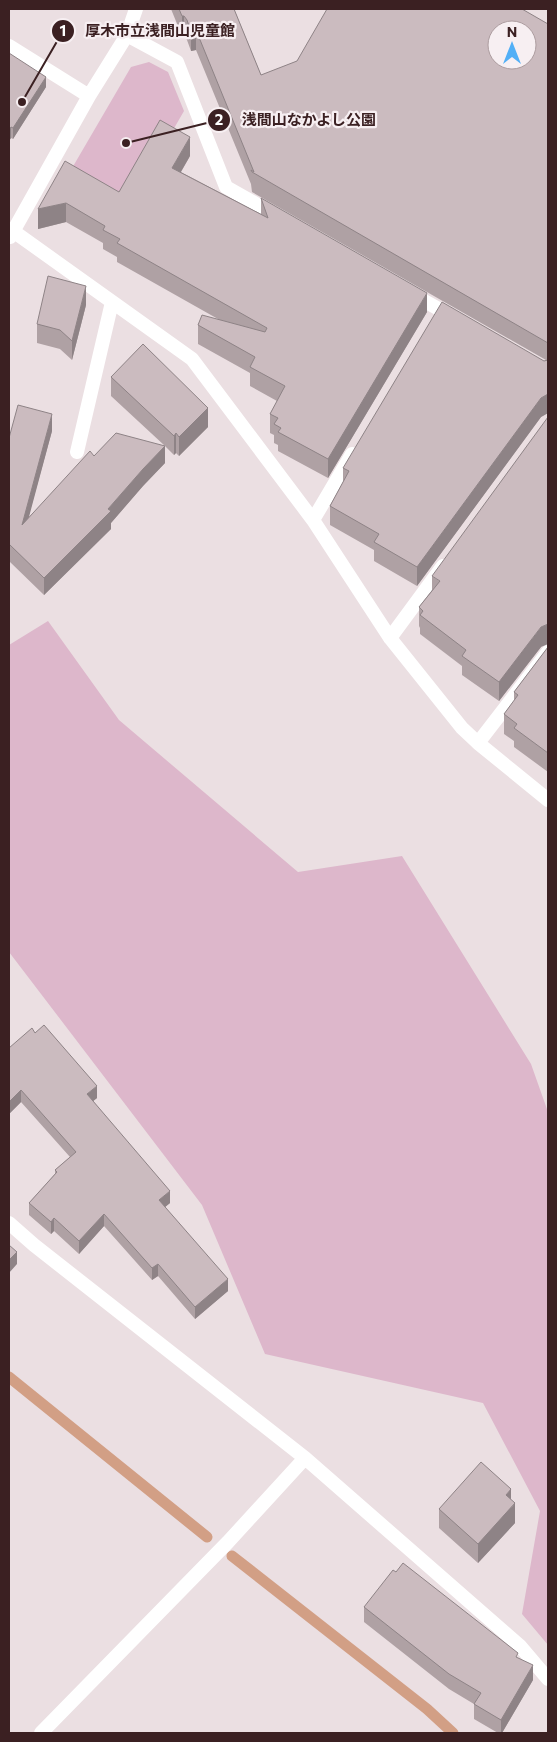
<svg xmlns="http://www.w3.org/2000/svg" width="557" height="1742" viewBox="0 0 557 1742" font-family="Commissioner,'Noto Sans JP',sans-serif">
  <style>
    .green { fill: #ddb7cb }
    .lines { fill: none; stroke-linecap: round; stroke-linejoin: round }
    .stream { stroke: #d29f85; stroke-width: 11 }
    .minor { stroke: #fff; stroke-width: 14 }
    .wall { fill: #afa1a4 }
    .shaded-wall { fill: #8e8386 }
    .building { fill: #cbbbbf; stroke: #8e8386; fill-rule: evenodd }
    .leader { fill: none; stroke: #3b2022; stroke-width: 2 }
    .callout-dot { fill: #3b2022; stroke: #f7eff2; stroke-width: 2 }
    .mark-label { font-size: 15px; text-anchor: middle; font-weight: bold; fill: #fff }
    .callout-label { font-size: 15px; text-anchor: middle; font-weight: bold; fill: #3b2022; stroke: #f7eff2; stroke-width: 4.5; stroke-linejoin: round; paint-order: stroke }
  </style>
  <rect width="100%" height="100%" fill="#ebdfe2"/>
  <path class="green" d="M 149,62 L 168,72 L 184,111 L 127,210 L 68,175 L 131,67 Z
    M 48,621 L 119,720 L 298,872 L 402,856 L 531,1064 L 548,1112 L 548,1645 L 522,1614 L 540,1511 L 483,1403 L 265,1354 L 202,1205 L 9,952 L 9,645 Z"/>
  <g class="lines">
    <path class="stream" d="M 9,1377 L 207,1537
      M 232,1556 L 427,1709 L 453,1733"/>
    <path class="minor" d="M 127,35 L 177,62 L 226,187 L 277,216
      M 9,46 L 89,96
      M 13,231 L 192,359 L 313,520 L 390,638 L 462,728 L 478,743 L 548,800
      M 10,237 L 89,96 L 127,35 L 136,9
      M 410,293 L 455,318
      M 77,452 L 112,302
      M 313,520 L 352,454
      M 390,638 L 443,566
      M 478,743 L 548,652
      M 9,1223 L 34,1245 L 305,1458 L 520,1646 L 548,1679
      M 41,1733 L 228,1542 L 305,1458"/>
  </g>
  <path class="wall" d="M 171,9 L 234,9 L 261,75 L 548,24 L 548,413 L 541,417 L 417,586 L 374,561 L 374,550 L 330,525 L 330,506 L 343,482 L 343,468 L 546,360 L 252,192 L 251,184 L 196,50 L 191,51 L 187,40 L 184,35 L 182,36 Z
    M 9,53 L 46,87 L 13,139 L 11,138 L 9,141 Z
    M 190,156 L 181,172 L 261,214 L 261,198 L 427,312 L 328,478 L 278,451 L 278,445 L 274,443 L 274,435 L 270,433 L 270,414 L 277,401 L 250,386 L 250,373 L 198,344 L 198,325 L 218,319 L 117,262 L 117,257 L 103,249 L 103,243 L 66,222 L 38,229 L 38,209 L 119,192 Z
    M 86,305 L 72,360 L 60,349 L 37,343 L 37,324 Z
    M 111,377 L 208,427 L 179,456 L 176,453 L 174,455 L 165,446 L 165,463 L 143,486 L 111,523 L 111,529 L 44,595 L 9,561 L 9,438 L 52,431 L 28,518 L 94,456 L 165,446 L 111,396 Z
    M 432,576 L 541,647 L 499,701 L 462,675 L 462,666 L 420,634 L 420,628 L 419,626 L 419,607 L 432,590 Z
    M 548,647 L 548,772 L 514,747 L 514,741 L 504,734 L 504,714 L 514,701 L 514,692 Z
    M 9,1048 L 97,1098 L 93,1101 L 170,1203 L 165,1207 L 228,1291 L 195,1319 L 158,1276 L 152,1280 L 104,1226 L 79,1254 L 54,1231 L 51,1234 L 29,1215 L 29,1203 L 55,1174 L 55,1170 L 70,1157 L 21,1102 L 9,1114 Z
    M 511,1500 L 515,1523 L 478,1563 L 439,1528 L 439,1509 Z
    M 364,1607 L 518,1658 L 533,1680 L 502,1733 L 498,1733 L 474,1719 L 474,1704 L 449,1689 L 364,1622 Z"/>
  <path class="shaded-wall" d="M 182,16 L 184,16 L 184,35 L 182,36 Z
    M 196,30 L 196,50 L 191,51 L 191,32 Z
    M 46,77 L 46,87 L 13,139 L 13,128 Z
    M 11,127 L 11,138 L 9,141 L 9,130 Z
    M 190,137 L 190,156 L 172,187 L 172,168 Z
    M 66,203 L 66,222 L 38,229 L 38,209 Z
    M 86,286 L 86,305 L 72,360 L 72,341 Z
    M 427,293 L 427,312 L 328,478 L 328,459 Z
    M 548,394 L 548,413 L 541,417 L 417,586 L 417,567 L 541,398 Z
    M 208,408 L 208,427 L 179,456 L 179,437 Z
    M 52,414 L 52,431 L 22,543 L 22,525 Z
    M 176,433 L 176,453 L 174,455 L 174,436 Z
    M 165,446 L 165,463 L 143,486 L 111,523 L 111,529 L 44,595 L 44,578 L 108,509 L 143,469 Z
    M 548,624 L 548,644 L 541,647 L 499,701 L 499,682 L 541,627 Z
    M 97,1086 L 97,1098 L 87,1106 L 87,1094 Z
    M 21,1090 L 21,1102 L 9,1114 L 9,1102 Z
    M 170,1191 L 170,1203 L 159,1212 L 159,1200 Z
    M 104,1214 L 104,1226 L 79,1254 L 79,1241 Z
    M 54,1218 L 54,1231 L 51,1234 L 51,1222 Z
    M 17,1252 L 17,1264 L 9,1273 L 9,1260 Z
    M 158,1264 L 158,1276 L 152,1280 L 152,1268 Z
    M 228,1279 L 228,1291 L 195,1319 L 195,1307 Z
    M 511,1489 L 511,1508 L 515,1503 L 515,1523 L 478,1563 L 478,1544 L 506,1495 Z
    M 533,1665 L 533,1680 L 502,1733 L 501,1733 L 501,1720 Z"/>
  <path class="building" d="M 179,9 L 234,9 L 261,75 L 297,61 L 327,9 L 522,9 L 548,24 L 548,343 L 252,172 L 251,170 L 254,172 L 196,30 L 191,32 L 187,20 L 184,16 L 182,16 ZM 497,30 L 527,30 L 527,60 L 497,60 Z
    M 9,53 L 46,77 L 13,128 L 11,127 L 9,130 Z
    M 160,120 L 190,137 L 172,168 L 268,218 L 261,198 L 427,293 L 328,459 L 278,432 L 281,428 L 274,424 L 278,418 L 270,414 L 285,386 L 250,367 L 255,357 L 198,325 L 202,315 L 265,332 L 267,328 L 117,243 L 120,239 L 103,230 L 105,226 L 66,203 L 38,209 L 65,161 L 119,192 Z
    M 48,276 L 86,286 L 72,341 L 60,330 L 37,324 Z
    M 442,302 L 544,361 L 548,360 L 548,394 L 541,398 L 417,567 L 374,542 L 379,534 L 330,506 L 349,471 L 343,468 Z
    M 143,344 L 208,408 L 179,437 L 176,433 L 174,436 L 111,377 Z
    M 18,405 L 52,414 L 22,525 L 90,451 L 94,456 L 116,433 L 165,446 L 143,469 L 108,509 L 111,511 L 44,578 L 9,544 L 9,438 Z
    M 548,417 L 548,624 L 541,627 L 499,682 L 462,656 L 466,650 L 420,615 L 423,611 L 419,607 L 440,581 L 432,576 Z
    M 548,647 L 548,753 L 514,728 L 517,724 L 504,714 L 518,695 L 514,692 Z
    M 44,1025 L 97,1086 L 87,1094 L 170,1191 L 159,1200 L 228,1279 L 195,1307 L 158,1264 L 152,1268 L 104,1214 L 79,1241 L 54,1218 L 51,1222 L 29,1203 L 57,1172 L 55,1170 L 76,1152 L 21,1090 L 9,1102 L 9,1048 L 32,1028 L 35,1033 Z
    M 9,1245 L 17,1252 L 9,1260 Z
    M 481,1462 L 511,1489 L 506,1495 L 515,1503 L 478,1544 L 439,1509 Z
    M 403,1563 L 518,1653 L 516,1657 L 533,1665 L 501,1720 L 474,1704 L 481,1693 L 449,1674 L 364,1607 L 393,1570 L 396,1572 Z"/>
  <path class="leader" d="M22 102L63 31M126 143L219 120"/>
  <g class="callout-dot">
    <circle cx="22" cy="102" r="5"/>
    <circle cx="126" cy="143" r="5"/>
    <circle cx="63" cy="31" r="12"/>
    <circle cx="219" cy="120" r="12"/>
  </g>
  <g class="mark-label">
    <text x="63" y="36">1</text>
    <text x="219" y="125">2</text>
  </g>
  <g class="callout-label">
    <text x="160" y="36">厚木市立浅間山児童館</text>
    <text x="309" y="125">浅間山なかよし公園</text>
  </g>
  <rect width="557" height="1742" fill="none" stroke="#3b2022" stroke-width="20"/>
  <g transform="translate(512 45)"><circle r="24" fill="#f7eff2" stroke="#ac9c9f"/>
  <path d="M0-4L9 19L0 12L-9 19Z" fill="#52aff6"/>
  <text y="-8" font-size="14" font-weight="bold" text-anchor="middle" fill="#3b2022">N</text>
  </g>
</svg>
